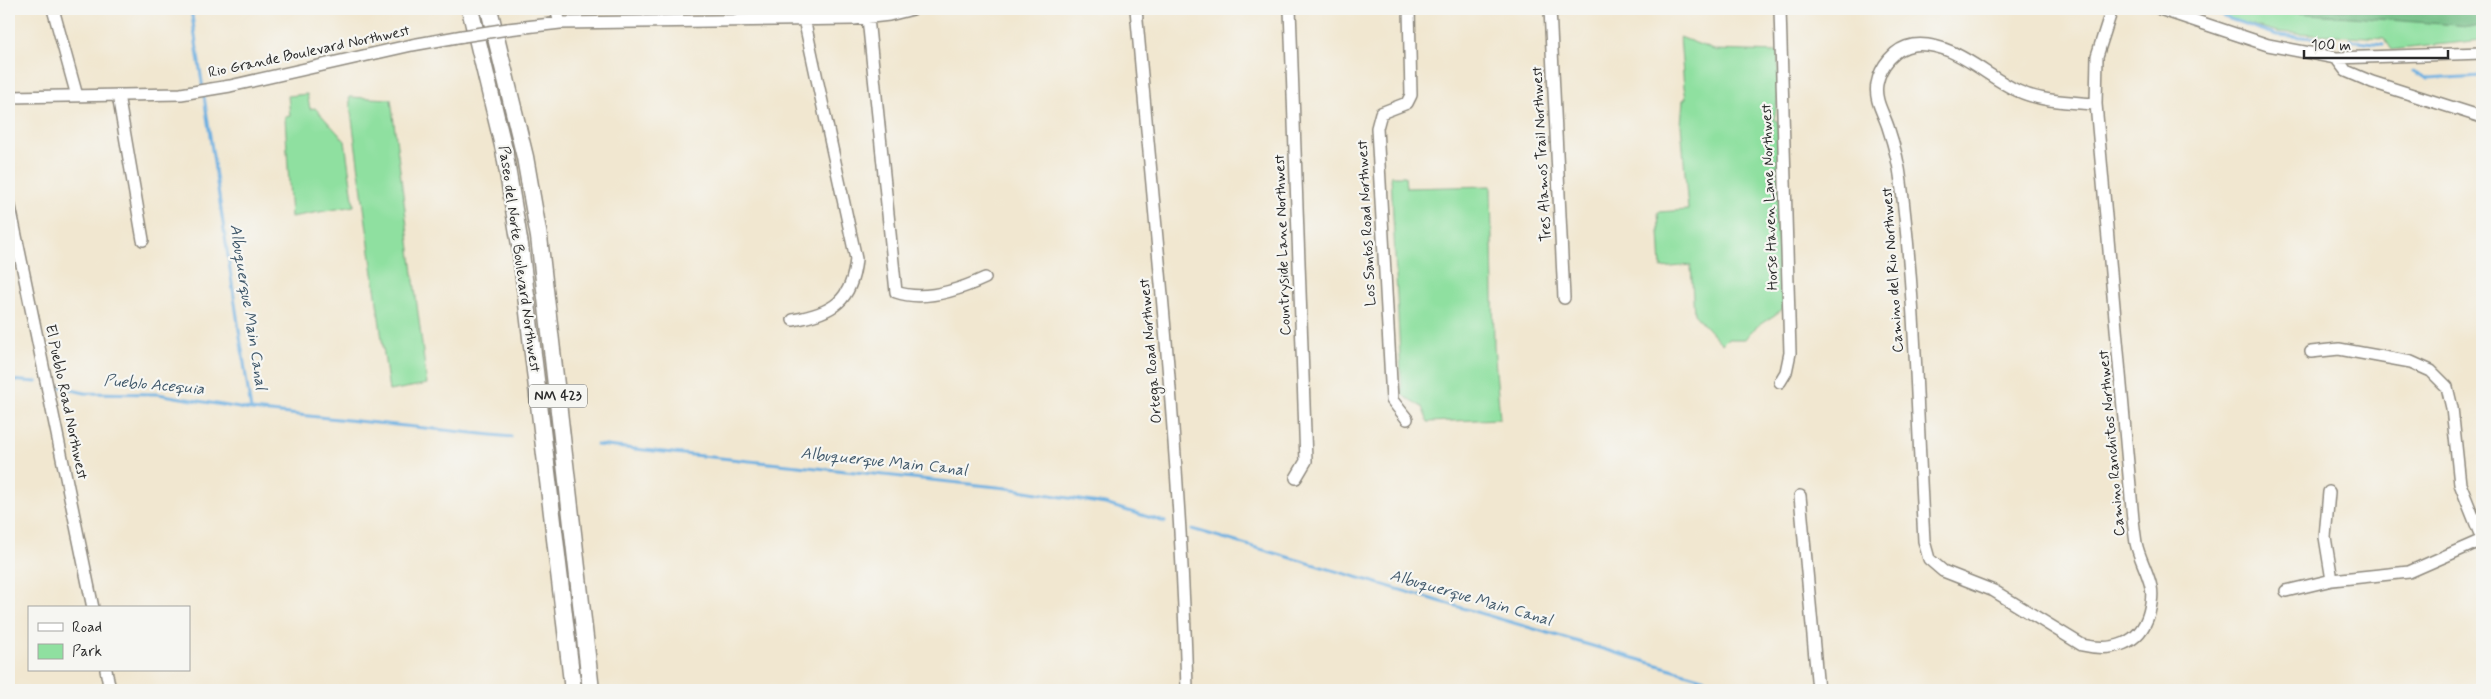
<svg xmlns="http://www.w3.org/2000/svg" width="2491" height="699" viewBox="0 0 2491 699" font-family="Mynerve,sans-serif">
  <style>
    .green { fill: #8fe0a0; stroke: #5d8666 }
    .forest { fill: #73be86; stroke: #4f7458 }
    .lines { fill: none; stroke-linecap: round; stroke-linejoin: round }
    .stream { stroke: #6bafe1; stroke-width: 3 }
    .minor-casing { stroke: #8e897e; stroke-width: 14 }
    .highway-casing { stroke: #8e897e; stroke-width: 19 }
    .minor { stroke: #fff; stroke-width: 11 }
    .highway { stroke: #fff; stroke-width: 16 }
    .minor-bridge-casing { stroke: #8e897e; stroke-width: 14; stroke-linecap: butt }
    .minor-bridge { stroke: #fff; stroke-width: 11 }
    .labels { text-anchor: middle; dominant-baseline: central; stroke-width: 4.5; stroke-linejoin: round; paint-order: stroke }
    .shield { fill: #f6f6f2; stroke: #686867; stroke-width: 1 }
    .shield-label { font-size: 14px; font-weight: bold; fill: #2b2b2b }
    .street-label { font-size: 15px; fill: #2b2b2b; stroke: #f6f6f2 }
    .water-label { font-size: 16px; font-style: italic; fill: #41596b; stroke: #f6f6f2 }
  </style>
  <rect width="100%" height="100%" fill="#f6f6f2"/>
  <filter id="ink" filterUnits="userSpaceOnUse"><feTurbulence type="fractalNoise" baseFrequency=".02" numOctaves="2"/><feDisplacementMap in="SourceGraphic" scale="10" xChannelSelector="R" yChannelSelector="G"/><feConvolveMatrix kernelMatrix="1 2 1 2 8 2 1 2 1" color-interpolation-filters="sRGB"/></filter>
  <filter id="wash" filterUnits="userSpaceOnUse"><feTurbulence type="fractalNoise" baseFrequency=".0096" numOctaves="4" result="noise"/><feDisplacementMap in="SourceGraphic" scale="20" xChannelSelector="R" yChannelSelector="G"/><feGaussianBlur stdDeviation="1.12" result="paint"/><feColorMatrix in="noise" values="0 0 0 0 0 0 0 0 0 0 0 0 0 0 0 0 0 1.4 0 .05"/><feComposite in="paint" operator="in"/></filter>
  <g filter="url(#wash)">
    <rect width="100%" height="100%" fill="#f1e7d0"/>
    <path class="green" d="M 2195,9 L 2482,9 L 2482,40 L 2392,50 L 2384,38 L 2278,32 Z
      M 1680,37 L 1714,50 L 1778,52 L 1779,94 L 1774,120 L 1778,121 L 1785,307 C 1772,319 1755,324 1745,339 L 1727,339 L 1722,344 L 1694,314 L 1691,265 L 1661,268 L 1658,212 L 1688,210 L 1681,124 L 1683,100 L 1686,98 L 1684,87 Z
      M 307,94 L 310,109 L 315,108 L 345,141 L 354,206 L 291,217 L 285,117 L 290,116 L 288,96 Z
      M 349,97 L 391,99 L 427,384 L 389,391 Z
      M 1391,176 L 1405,176 L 1406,188 L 1491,186 L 1494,346 L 1500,419 L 1428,422 L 1422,407 L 1402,395 Z"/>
    <path class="forest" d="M 2246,9 L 2482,9 L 2482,27 Z"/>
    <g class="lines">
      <path class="stream" d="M 191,9 L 251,410
        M 2222,9 L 2224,17 L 2277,35 L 2328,39
        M 2350,40 L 2383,44
        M 2413,71 L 2428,79 L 2482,76
        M 9,380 L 37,382
        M 55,386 L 85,393 L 158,394 L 251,410 L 511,437
        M 597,445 L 1007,488 L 1105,504 L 1165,522
        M 1192,529 L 1743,690"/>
    </g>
  </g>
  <g filter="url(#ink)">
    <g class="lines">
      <defs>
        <path id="minor" d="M 53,9 L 77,96
          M 556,9 L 560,23
          M 1136,9 C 1156,236 1181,463 1187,690
          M 1290,9 L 1306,461 L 1296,478
          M 1550,9 L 1564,298
          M 1780,9 L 1790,353 L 1786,372 L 1780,382
          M 2160,9 L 2268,45 L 2336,58 L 2482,53
          M 868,18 L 896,292 C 924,302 959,290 985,278
          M 508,29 L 560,23 L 854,19 L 889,15 L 913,9
          M 2336,58 L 2346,71 L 2372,82 L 2482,117
          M 118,95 L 143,240
          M 9,97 L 181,94 L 230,86 L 412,45 L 463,36
          M 2096,104 C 2070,102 2042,102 2018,91 C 1985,76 1952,40 1913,45 C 1894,48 1880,67 1877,84 C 1874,100 1884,114 1888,127 C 1894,145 1899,164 1901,182 C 1915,295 1917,409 1923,522 L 1924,541 L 1929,559 L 1943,571 L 1994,591 L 2082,645 C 2112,652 2140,645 2149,613 C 2151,605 2153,595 2151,587 C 2148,572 2139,558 2136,543 C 2135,536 2134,528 2133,520 L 2096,104 L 2097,56 L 2112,9
          M 9,202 L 93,608
          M 793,320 C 833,313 852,301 856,259 L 804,19
          M 2311,352 L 2339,349 L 2411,362 L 2431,371 L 2447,387 L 2452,408 L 2460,484 L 2482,539
          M 1407,419 L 1392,400 L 1377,128 L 1381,113 L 1407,103 L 1411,95 L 1409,9
          M 2329,492 L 2325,537 L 2332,580
          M 1800,496 L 1818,690
          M 2286,591 L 2332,580 L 2409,572 L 2482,540
          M 106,670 L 110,690"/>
        <path id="highway" d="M 470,9 L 504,150 L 520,245 L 573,690
          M 489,9 L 525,157 L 539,237 L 591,690"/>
      </defs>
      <use href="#minor" class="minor-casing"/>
      <use href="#highway" class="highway-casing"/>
      <use href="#minor" class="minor"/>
      <use href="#highway" class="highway"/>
      <defs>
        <path id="minor-bridge" d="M 463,36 L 508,29"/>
      </defs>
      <use href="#minor-bridge" class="minor-bridge-casing"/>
      <use href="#minor-bridge" class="minor-bridge"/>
    </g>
  </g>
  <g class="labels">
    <rect class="shield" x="529" y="384.5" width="58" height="23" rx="4"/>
    <g class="shield-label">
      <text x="558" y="396">NM 423</text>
    </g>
    <g class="street-label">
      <text transform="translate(309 52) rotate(-12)">Rio Grande Boulevard Northwest</text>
      <text transform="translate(1542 154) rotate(-93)">Tres Alamos Trail Northwest</text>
      <text transform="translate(1770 197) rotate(-92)">Horse Haven Lane Northwest</text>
      <text transform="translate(1367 223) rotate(-93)">Los Santos Road Northwest</text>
      <text transform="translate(1283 245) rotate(-92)">Countryside Lane Northwest</text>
      <text transform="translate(519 259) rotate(82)">Paseo del Norte Boulevard Northwest</text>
      <text transform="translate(1893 270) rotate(-94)">Camino del Rio Northwest</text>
      <text transform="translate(1151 351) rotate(-95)">Ortega Road Northwest</text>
      <text transform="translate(66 402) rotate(78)">El Pueblo Road Northwest</text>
      <text transform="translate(2112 443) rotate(-95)">Camino Ranchitos Northwest</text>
    </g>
    <g class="water-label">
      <text transform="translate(248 307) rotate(81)">Albuquerque Main Canal</text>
      <text transform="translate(154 385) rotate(5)">Pueblo Acequia</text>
      <text transform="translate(884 462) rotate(6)">Albuquerque Main Canal</text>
      <text transform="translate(1471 598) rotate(16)">Albuquerque Main Canal</text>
    </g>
  </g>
  <rect width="2491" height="699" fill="none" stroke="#f6f6f2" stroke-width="30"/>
  <rect x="28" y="606" width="162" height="65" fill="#f6f6f2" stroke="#a5a5a2"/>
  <rect x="38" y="623" width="25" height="8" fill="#ffffff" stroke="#a5a5a2"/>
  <text x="72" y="632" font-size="15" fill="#2b2b2b">Road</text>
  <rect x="38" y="644" width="25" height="15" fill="#8fe0a0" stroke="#a5a5a2"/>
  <text x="72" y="656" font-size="15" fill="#2b2b2b">Park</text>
  <path d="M2304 50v8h144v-8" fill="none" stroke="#2b2b2b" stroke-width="2.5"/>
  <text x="2311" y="50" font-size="15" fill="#2b2b2b" stroke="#f6f6f2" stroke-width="4" paint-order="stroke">100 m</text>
</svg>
